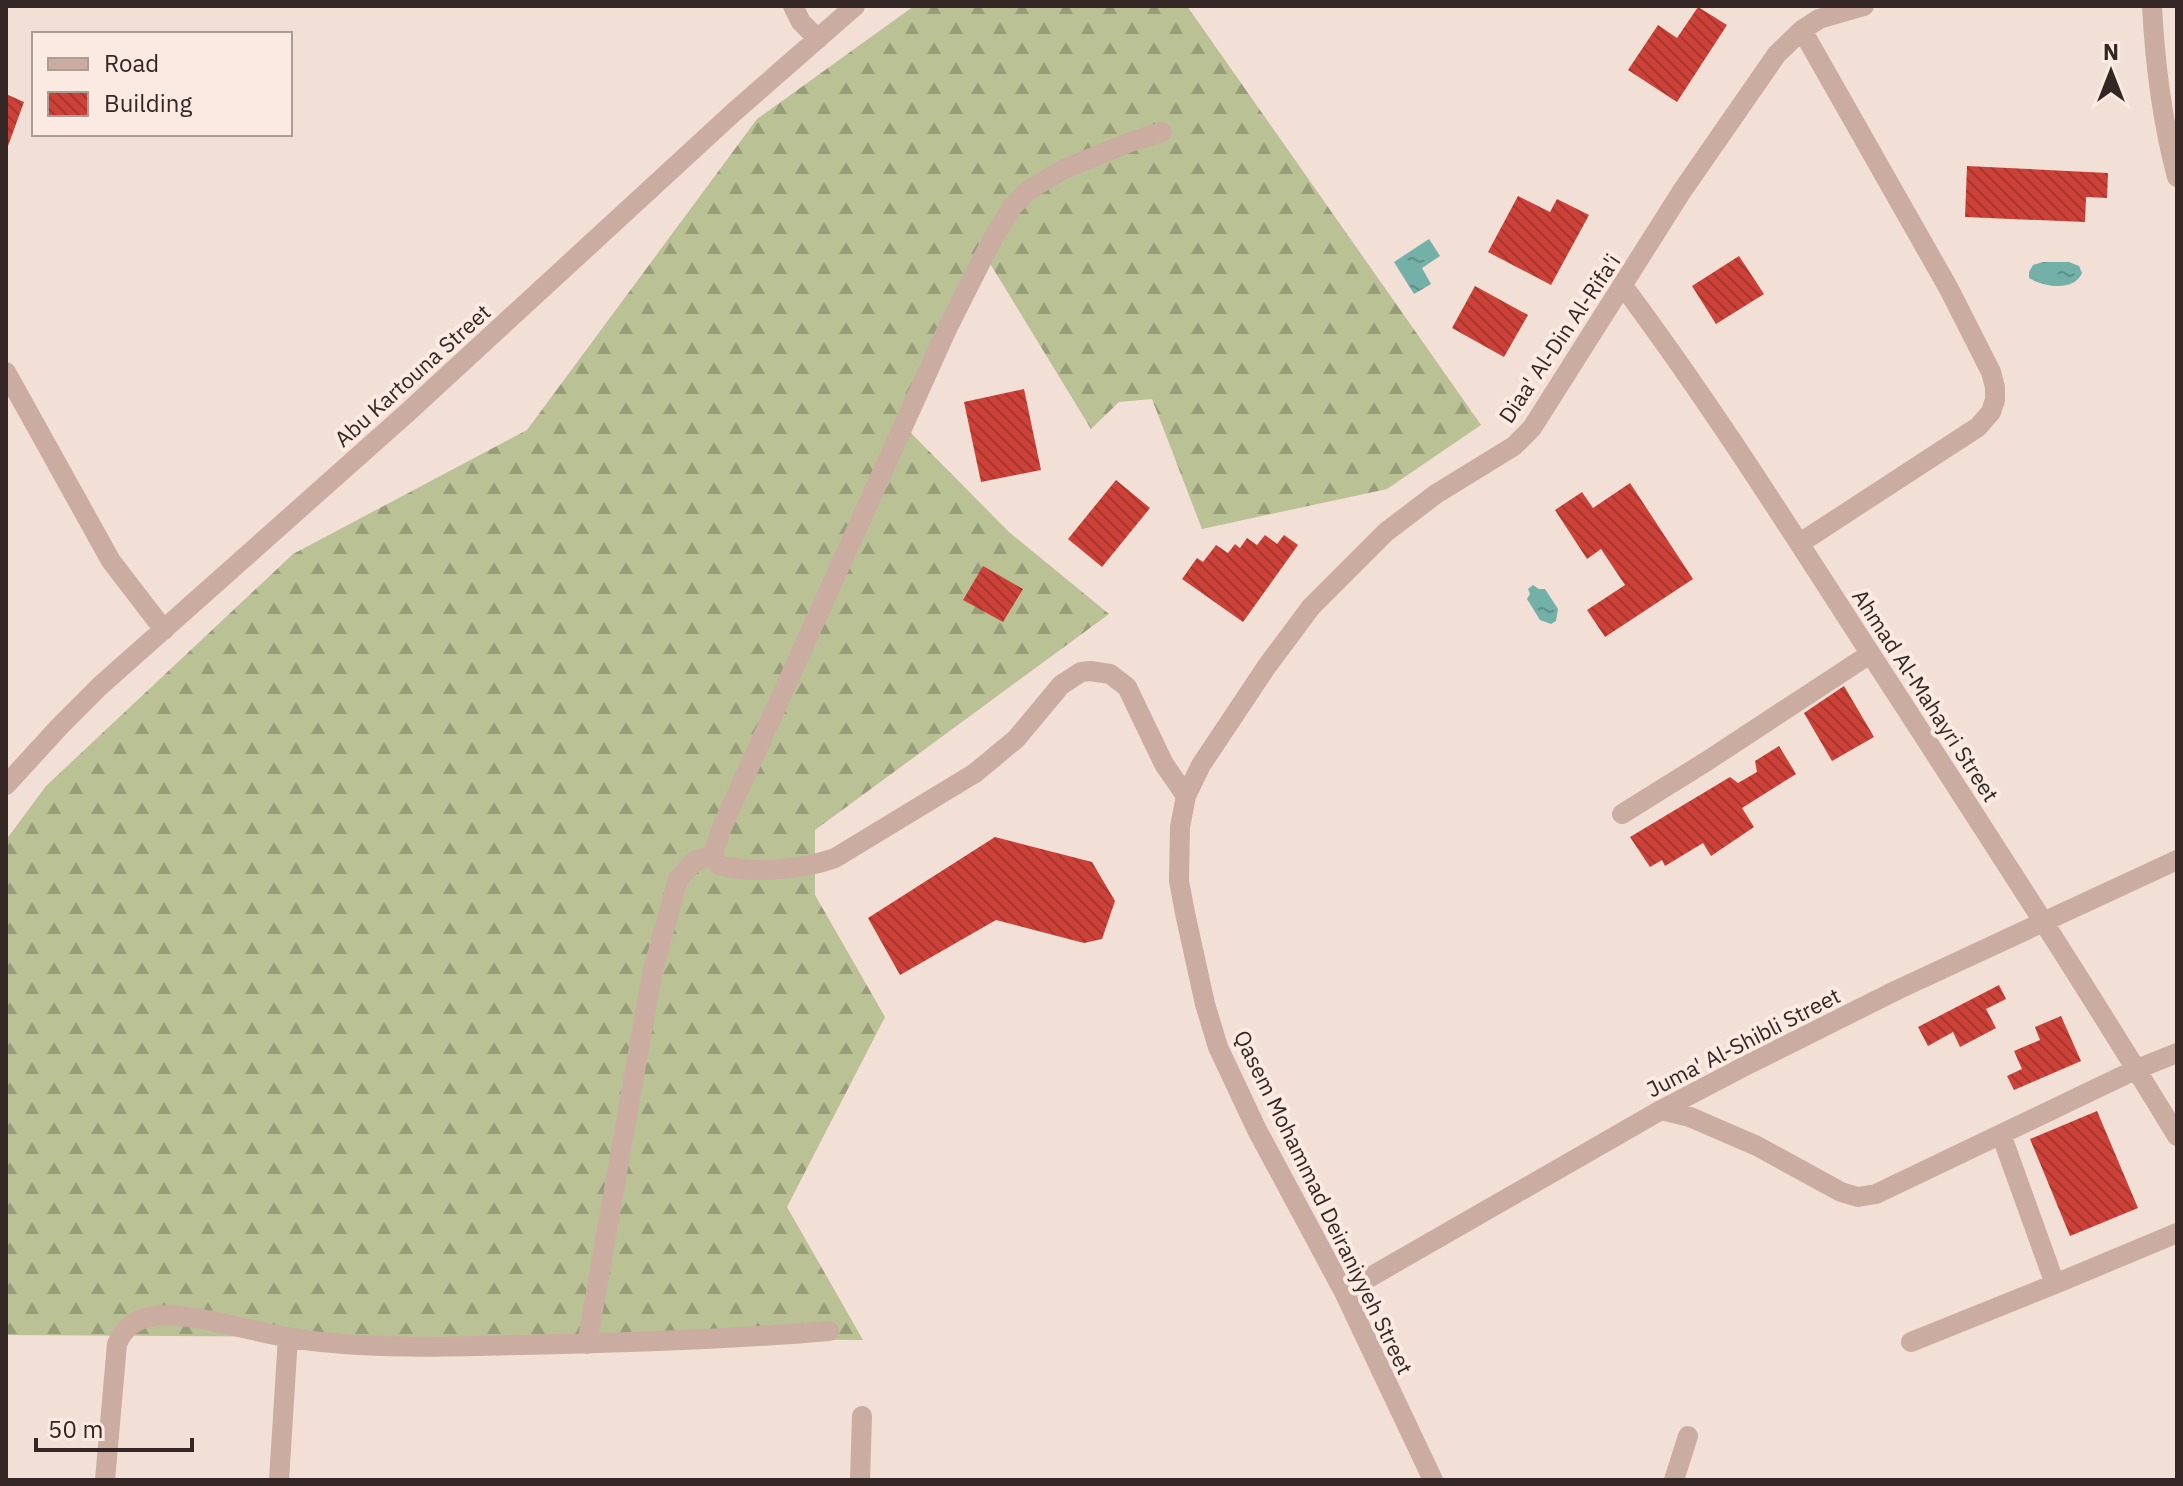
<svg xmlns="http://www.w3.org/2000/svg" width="2183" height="1486" viewBox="0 0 2183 1486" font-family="'IBM Plex Sans',sans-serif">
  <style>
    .forest { fill: url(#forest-firs) }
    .water { fill: url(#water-ripples) }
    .building { fill: url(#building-back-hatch) }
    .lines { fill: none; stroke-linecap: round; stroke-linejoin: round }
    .minor { stroke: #caaca1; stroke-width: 20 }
    .labels { text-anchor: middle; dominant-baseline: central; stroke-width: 8; stroke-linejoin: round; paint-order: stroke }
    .street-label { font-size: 22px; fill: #342624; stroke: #faeae1 }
  </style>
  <defs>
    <pattern id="forest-firs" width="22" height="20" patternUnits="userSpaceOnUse" patternTransform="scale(2)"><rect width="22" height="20" fill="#bac195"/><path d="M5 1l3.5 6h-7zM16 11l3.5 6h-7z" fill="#989d79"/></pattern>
    <pattern id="water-ripples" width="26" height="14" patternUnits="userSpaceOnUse" patternTransform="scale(2)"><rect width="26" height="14" fill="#73b0a8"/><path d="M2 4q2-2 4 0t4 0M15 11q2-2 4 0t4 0" fill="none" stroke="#5f8f89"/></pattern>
    <pattern id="building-back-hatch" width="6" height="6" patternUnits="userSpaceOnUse" patternTransform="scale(2)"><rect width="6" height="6" fill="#cc4239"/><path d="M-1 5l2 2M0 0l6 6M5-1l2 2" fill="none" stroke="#a63730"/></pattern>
  </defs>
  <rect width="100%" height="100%" fill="#f2dfd5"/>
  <path class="forest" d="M 914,6 L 1187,6 L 1481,425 L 1387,489 L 1202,529 L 1152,399 L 1119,402 L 1091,429 L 983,252 L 910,432 L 1009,532 L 1109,614 L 815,830 L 815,895 L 885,1017 L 787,1207 L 863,1340 L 6,1335 L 6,840 L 46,786 L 293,554 L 527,430 L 757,119 Z"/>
  <path class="water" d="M 1429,239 L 1440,256 L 1422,268 L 1431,284 L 1414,294 L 1394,262 Z
    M 2043,262 L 2069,262 L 2079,266 L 2082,273 C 2074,292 2044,287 2029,278 L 2029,272 L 2033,265 Z
    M 1533,585 L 1539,589 L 1545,589 L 1558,609 L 1556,621 L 1551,624 L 1540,620 L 1527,599 L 1530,594 L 1528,589 Z"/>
  <path class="building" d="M 1698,7 L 1727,25 L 1677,102 L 1628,70 L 1658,25 L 1677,38 Z
    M 6,94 L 24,102 L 8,146 L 6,145 Z
    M 1967,166 L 2108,173 L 2107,198 L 2086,197 L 2085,222 L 1965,217 Z
    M 1518,196 L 1550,212 L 1557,199 L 1589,215 L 1551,285 L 1488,252 Z
    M 1739,256 L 1764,294 L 1716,324 L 1692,286 Z
    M 1475,286 L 1528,315 L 1504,357 L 1452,328 Z
    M 1024,389 L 1041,470 L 981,482 L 964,402 Z
    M 1116,480 L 1150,508 L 1102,567 L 1068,539 Z
    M 1630,483 L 1693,579 L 1605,637 L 1587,610 L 1625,585 L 1601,549 L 1587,559 L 1555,510 L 1582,492 L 1593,508 Z
    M 1265,535 L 1277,544 L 1284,535 L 1298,545 L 1243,622 L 1182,579 L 1197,558 L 1203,562 L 1216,545 L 1228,553 L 1235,544 L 1240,548 L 1247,538 L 1257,545 Z
    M 983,566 L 1023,589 L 1003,622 L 963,600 Z
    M 1844,686 L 1874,737 L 1832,761 L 1804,713 Z
    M 1779,746 L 1796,774 L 1742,808 L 1754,827 L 1711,856 L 1703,843 L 1665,866 L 1662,860 L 1650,867 L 1630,837 L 1730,777 L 1738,783 L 1757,772 L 1755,761 Z
    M 995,837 L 1092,862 L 1115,901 L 1102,939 L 1084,943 L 996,920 L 900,975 L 868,918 Z
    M 1999,985 L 2006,999 L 1986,1009 L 1996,1028 L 1960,1047 L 1953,1032 L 1928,1046 L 1918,1027 Z
    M 2061,1016 L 2081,1061 L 2014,1090 L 2007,1076 L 2022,1069 L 2014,1051 L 2040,1040 L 2035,1027 Z
    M 2097,1111 L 2138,1208 L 2070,1236 L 2030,1139 Z"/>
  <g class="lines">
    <path class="minor" d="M 793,6 L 801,22 L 818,39
      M 2152,6 C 2155,64 2162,121 2177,177
      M 1162,132 L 1130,142 L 1062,170 L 1029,190 L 1013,206 L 993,238 L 948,327 L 722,827 L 713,855 L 719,865 C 752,874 802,870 835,858 L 975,773 L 1016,739 L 1061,685 L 1081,672 L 1090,671 L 1110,674 L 1127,687 L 1164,764 L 1186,796
      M 1623,286 C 1715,409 1796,539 1879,667 C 1980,823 2081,978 2177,1136
      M 6,372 L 111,561 L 164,630
      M 1800,543 L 1978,427 L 1991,412 L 1995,400 L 1995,387 L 1991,372 L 1949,289 L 1802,30
      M 6,785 L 60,726 L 100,686 L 407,413 L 734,112 L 855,6
      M 1622,814 L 1707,761 L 1870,654
      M 1661,1110 L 1690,1117 L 1757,1146 L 1841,1192 L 1858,1197 L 1876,1194 L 2137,1069 L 2177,1053
      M 2055,1284 L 2177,1233
      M 1344,1292 L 1661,1110 L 1747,1065 L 1897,990 L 2177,860
      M 1911,1342 L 2055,1284 L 2001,1134
      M 587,1344 L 652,974 L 678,879 L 695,861 L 713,855
      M 105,1480 L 117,1344 C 132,1307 175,1314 207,1320 C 249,1329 290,1340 333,1343 C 395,1349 458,1346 520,1345 C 624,1343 726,1340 829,1331
      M 279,1480 L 288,1337
      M 860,1480 L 862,1416
      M 1433,1480 L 1344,1292 L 1257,1130 L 1218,1047 L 1205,1004 L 1185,913 L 1179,881 L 1180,827 L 1186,796 L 1201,765 L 1267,666 L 1311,607 L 1386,532 L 1436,494 L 1514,446 L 1532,428 L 1682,191 L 1777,54 L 1802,30 L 1819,19 L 1864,6
      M 1674,1480 L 1688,1436"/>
  </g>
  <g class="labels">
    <g class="street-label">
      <text transform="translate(1559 338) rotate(-56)">Diaa' Al-Din Al-Rifa'i</text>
      <text transform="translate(412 375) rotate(-42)">Abu Kartouna Street</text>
      <text transform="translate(1926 695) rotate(57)">Ahmad Al-Mahayri Street</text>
      <text transform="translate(1743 1042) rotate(-27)">Juma' Al-Shibli Street</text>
      <text transform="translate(1324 1202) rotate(64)">Qasem Mohammad Deiraniyyeh Street</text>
    </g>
  </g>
  <rect width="2183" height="1486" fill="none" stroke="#342624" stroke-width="16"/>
  <rect x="32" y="32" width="260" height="104" fill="#faeae1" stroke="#ab9c95" stroke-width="2"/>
  <rect x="48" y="58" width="40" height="12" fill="#caaca1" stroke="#ab9c95" stroke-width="2"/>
  <text x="104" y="72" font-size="24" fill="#342624">Road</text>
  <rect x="48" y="92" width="40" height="24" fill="url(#building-back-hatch)" stroke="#ab9c95" stroke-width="2"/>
  <text x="104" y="112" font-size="24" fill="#342624">Building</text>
  <g transform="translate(2111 72)" stroke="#faeae1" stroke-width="6" paint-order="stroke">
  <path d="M0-6L14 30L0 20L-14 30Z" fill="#342624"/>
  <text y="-12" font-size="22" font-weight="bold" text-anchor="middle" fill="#342624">N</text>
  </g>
  <path d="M36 1438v12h156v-12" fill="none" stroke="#342624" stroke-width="4"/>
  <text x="48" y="1438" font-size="24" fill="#342624" stroke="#faeae1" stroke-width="6" paint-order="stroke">50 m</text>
</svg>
